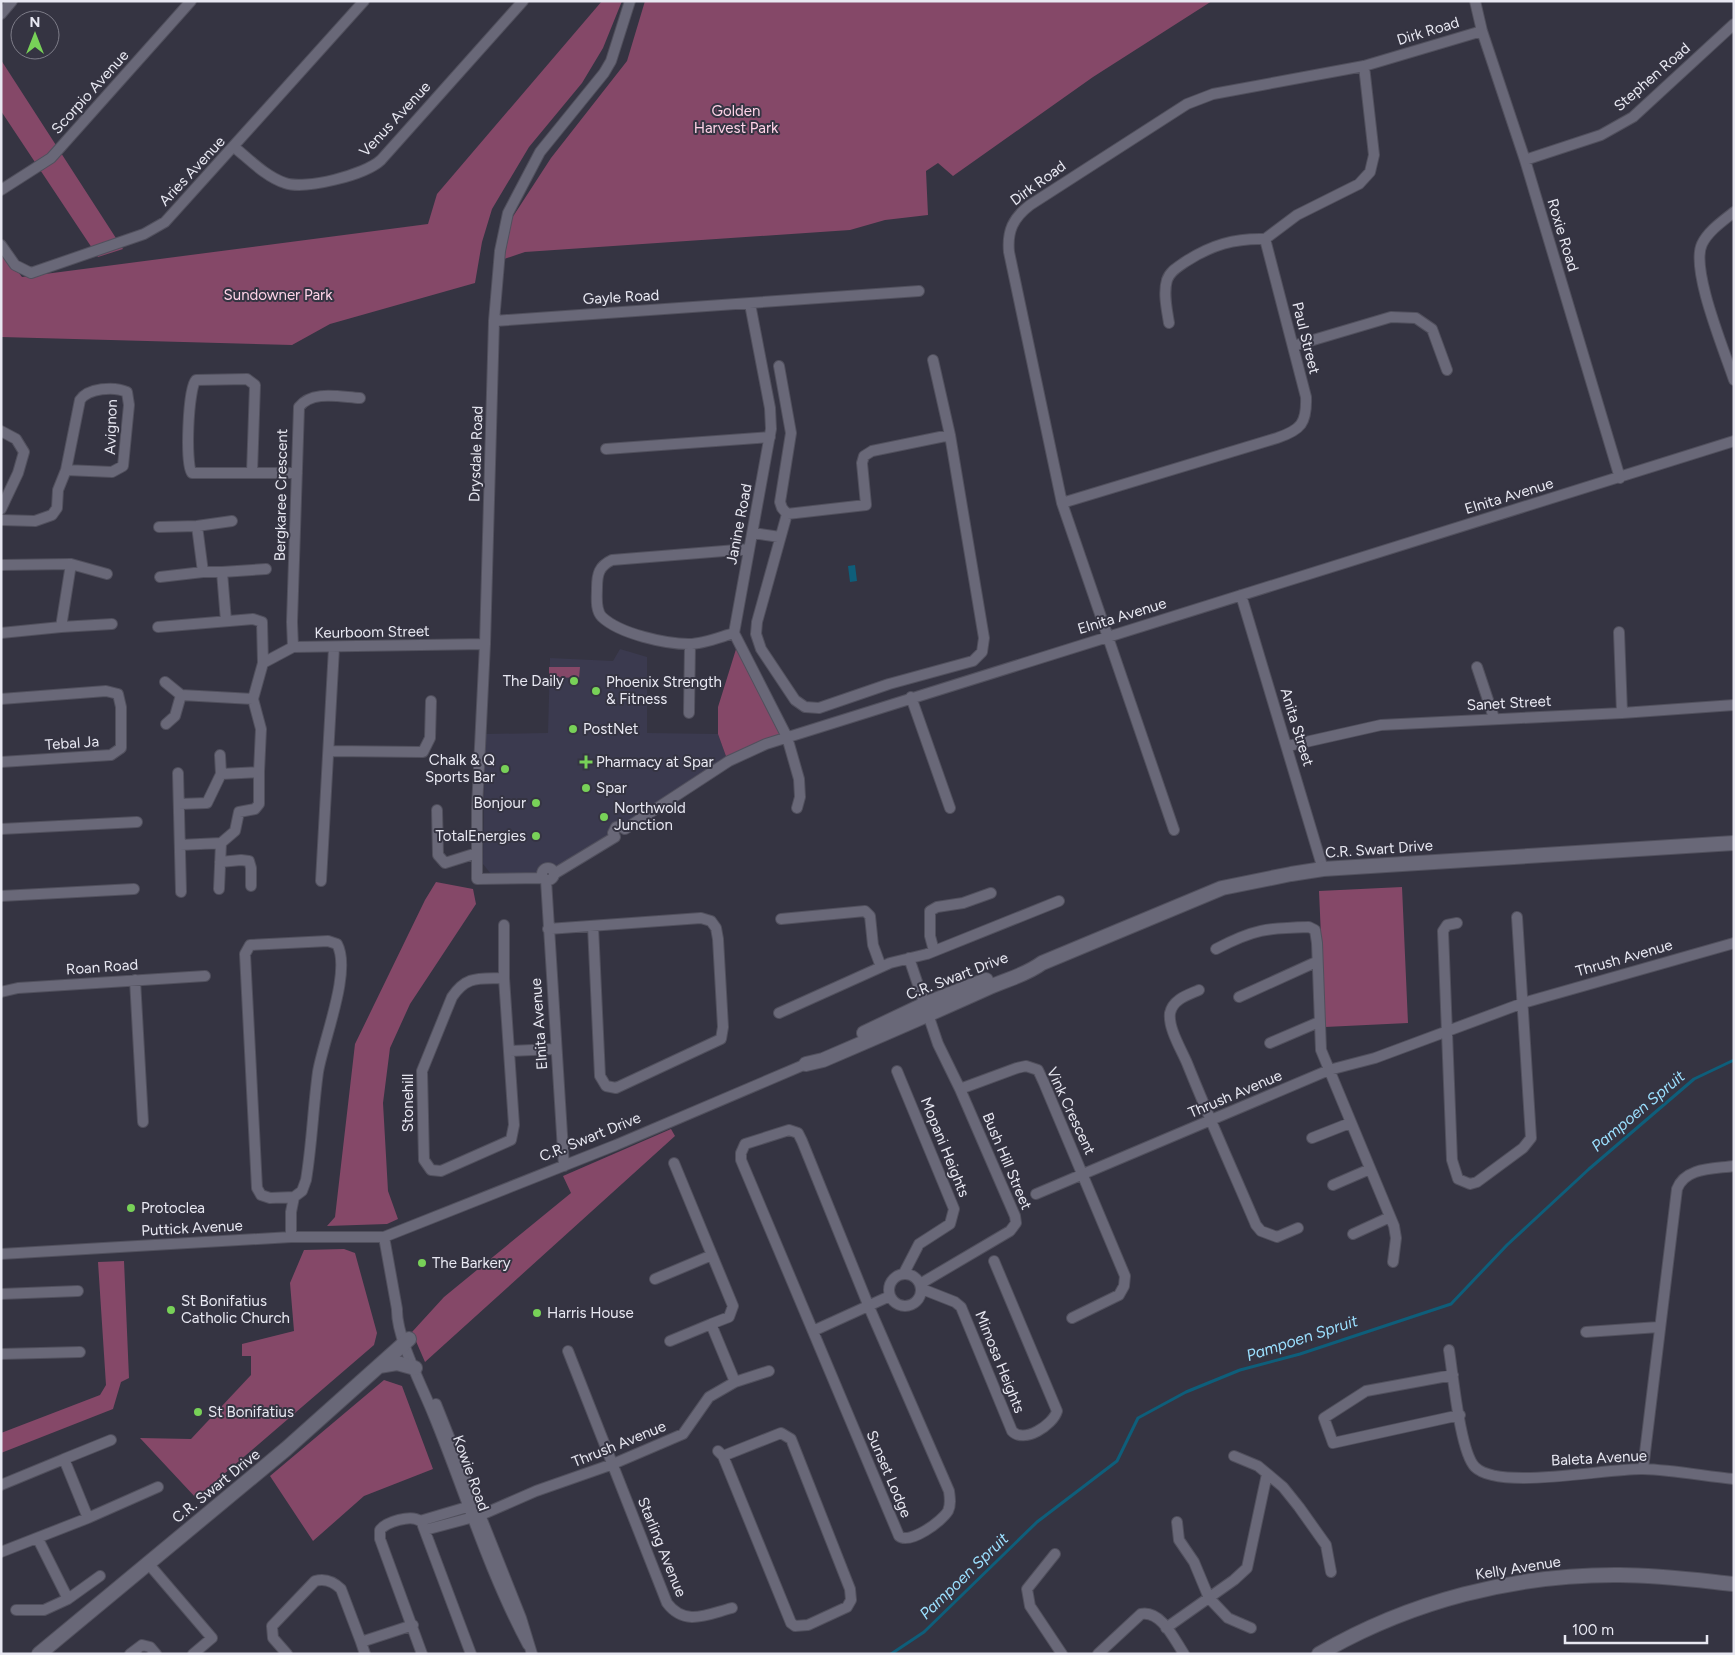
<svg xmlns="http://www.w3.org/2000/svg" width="1735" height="1655" viewBox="0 0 1735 1655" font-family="Figtree,sans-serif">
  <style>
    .built { fill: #3b3a4f }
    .green { fill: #854868 }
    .water { fill: #0e5e7a }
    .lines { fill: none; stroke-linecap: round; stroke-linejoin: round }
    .stream { stroke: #0e5e7a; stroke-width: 3 }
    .street-casing { stroke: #51505d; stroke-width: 12 }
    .secondary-casing { stroke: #51505d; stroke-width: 16 }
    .street { stroke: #696878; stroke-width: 10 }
    .secondary { stroke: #696878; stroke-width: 14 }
    .poi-dot { fill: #78d158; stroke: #353442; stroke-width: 2 }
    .labels { text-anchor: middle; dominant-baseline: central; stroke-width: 4; stroke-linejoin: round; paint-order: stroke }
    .street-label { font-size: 15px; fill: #e8e8f2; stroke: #353442 }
    .park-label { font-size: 15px; fill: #fed3e7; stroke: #353442 }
    .poi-label { font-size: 15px; fill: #e8e8f2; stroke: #353442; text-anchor: start }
    .water-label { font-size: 16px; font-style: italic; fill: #9bdffe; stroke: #353442 }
  </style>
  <rect width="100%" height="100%" fill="#353442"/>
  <path class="built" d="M 620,649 L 647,657 L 647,733 L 718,734 L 727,759 L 543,882 L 498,883 L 483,864 L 485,734 L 548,733 L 550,658 L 613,661 Z"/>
  <path class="green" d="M 602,1 L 622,1 L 603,48 L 582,83 L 529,147 L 492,209 L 482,242 L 475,283 L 330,324 L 292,345 L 1,337 L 1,249 L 22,277 L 428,224 L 437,194 Z
    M 645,1 L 1212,1 L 1093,77 L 953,176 L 938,163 L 926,171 L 928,215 L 885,220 L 850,230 L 525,252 L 504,259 L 512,218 L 551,158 L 627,61 Z
    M 1,60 L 123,249 L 98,257 L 1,111 Z
    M 737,646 L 784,736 L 727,759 L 718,734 L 718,707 Z
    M 549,667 L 580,667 L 579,678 L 549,677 Z
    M 436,882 L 473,889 L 476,904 L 410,1004 L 390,1048 L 383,1103 L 388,1191 L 398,1219 L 387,1224 L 327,1226 L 335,1217 L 355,1044 L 425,900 Z
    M 1402,887 L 1408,1023 L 1325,1027 L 1319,891 Z
    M 671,1129 L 675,1136 L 425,1362 L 412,1332 L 444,1297 L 571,1193 L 563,1176 Z
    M 344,1249 L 355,1253 L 377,1333 L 374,1345 L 196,1498 L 140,1438 L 191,1439 L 251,1375 L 251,1356 L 242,1356 L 242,1344 L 294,1331 L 290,1283 L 304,1250 Z
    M 124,1261 L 129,1378 L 121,1382 L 113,1409 L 1,1453 L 1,1433 L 100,1395 L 106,1385 L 98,1262 Z
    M 384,1380 L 402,1386 L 433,1469 L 364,1496 L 313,1541 L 270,1476 Z"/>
  <path class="water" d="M 855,565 L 857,581 L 850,582 L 848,566 Z"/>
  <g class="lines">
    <path class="stream" d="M 891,1654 L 924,1632 L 1037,1522 L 1117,1461 L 1138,1418 L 1186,1392 L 1240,1370 L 1300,1354 L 1451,1304 L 1507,1245 L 1589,1169 L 1694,1079 L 1734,1060"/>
    <defs>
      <path id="street" d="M 1475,1 L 1482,31 L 1525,160 L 1620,478
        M 1,14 L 12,1
        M 234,147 C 249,159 266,177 285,183 C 305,190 365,175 381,160 L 523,1
        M 1525,160 L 1601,135 L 1633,117 L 1734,24
        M 1,190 L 51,158 L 191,1
        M 1734,212 C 1723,221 1708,231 1702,244 C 1690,269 1725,352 1734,380
        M 1,245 L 15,265 L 31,273 L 144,234 L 165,222 L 364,1
        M 750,304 L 770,408 L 771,429 L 734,633 L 787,737 L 799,779 L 800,797 L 797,808
        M 494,321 L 919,291
        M 1169,323 C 1167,310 1163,293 1167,280 C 1170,271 1178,267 1185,262 C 1211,245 1235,238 1265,239
        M 1293,346 L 1391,317 L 1416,318 L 1432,329 L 1447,370
        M 933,360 L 950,435
        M 779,366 L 791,433 L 780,502 L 782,508 L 787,514
        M 1,431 L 16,439 L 24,452 L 18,473 L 1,509
        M 950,435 L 984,638 L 982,652 L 973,661 L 889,684 L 819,708 L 805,707 L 795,700 L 761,649 L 756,634 L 757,622 L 787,514 L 866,505 L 862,463 L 864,456 L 872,451 Z
        M 606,449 L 770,437
        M 252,473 L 255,385 L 247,379 L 196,380 C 188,388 185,465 192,473 L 297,473
        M 1062,503 L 1277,438 C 1301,430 1307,423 1306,397 L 1265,239 L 1297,215 L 1359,184 L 1370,172 L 1374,155 L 1364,66
        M 1,520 L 35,521 L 52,515 L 57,508 L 58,490 L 66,470 L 80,400 C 88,388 114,386 127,392 L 129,405 L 123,466 L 112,472 L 66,470
        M 197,526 L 232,521
        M 159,527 L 197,526 L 203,572 L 222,572 L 226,621
        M 753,533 L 780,537
        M 1,565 L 71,564 L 107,574
        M 222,572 L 266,569
        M 160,577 L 203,572
        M 1241,595 L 1323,869
        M 61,627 L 112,624
        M 158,627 L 253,619 L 262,622 L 263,663 L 253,699 L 261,729 L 259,772 L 221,774 L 207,803 L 179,804
        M 1619,632 L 1622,713
        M 1,633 L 61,627 L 71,564
        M 734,633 C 720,637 703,644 689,644 C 666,644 620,634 602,617 C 595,610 597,597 597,588 C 597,574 599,566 612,560 L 749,549
        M 293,647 L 292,622 L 299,407 C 312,390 340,397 360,398
        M 263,663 L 293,647 L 485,644
        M 1477,667 L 1494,718
        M 165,682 L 181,695 L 253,699
        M 911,697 L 950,808
        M 1,699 L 106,691 L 118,694 L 121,707 L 121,748 L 111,755 L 1,762
        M 689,713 L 690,644
        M 166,724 L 175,716 L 181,695
        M 1288,746 L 1381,725 L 1622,713 L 1734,705
        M 329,751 L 423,752 L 430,738 L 431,701
        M 220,755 L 221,774
        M 178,773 L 181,892
        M 437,810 L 438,855 L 445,863 L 477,853
        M 1,829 L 137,822
        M 625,829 L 729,761 L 766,744 L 1734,441
        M 1174,830 L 1062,503 L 1009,252 C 1007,231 1013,218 1030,205 L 1187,104 L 1213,94 L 1364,66 L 1482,31
        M 615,837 L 613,833 L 616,827 L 620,826 L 625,829
        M 180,845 L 221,843 L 235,831 L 239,812 L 255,809 L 259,804 L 259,772
        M 220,862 L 241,860 L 249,861 L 251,868 L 251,886
        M542 874a6 6 0 1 1 12 0a6 6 0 1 1-12 0Z
        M 554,874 L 615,837
        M 543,878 L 477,879 L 477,808 L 485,644 L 494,321 L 500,251 L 508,213 L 540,152 L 604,73 L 611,61 L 630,1
        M 546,880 L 564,1166
        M 321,881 L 334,648
        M 219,889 L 221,843
        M 1,896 L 134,889
        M 781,919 L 865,911 L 870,916 L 873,945 L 881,967
        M 1457,923 L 1447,925 L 1443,931 L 1452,1160 L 1458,1179 L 1470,1184 L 1477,1182 L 1523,1148 L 1531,1138 L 1517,917
        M 548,929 L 701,918 L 711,921 L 716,928 L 718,939 L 723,1027 L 721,1039 L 616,1088 L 606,1086 L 600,1076 L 593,926
        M 328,941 L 337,944 C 352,971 323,1041 318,1072 C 313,1108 312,1144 306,1180 L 302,1191 L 294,1197 L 270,1198 L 261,1195 L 257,1188 L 245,954 L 250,945 Z
        M 1216,949 C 1254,929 1267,928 1309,927 L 1315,930 L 1317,943 L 1321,1050 L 1394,1226 L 1396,1238 L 1393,1262
        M 934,951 L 930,936 L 930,911 L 937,907 L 963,903 L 991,893
        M 909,958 L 938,1044 L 960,1089 L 1017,1068 L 1026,1066 L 1038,1070 L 1044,1083 L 1125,1276 L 1124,1286 L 1119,1295 L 1072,1318
        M 504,978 L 514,1125 L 511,1140 L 441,1171 L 431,1170 L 424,1160 L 422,1071 L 452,997 C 467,975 479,979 504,978 Z
        M 504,978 L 504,925
        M 135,980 L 143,1122
        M 1199,990 C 1188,995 1173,999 1170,1013 C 1168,1028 1181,1049 1187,1063 C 1209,1118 1233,1171 1256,1225 L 1261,1231 L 1277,1237 L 1298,1228
        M 1,992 L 18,988 L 205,976
        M 1239,997 L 1316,962
        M 779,1013 L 890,963 L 927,954 L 1059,901
        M 1270,1043 L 1319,1022
        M 510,1051 L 555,1049
        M 897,1071 L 954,1209 L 950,1224 L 919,1244 L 904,1273
        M 789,1130 L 798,1133 L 802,1141 L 869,1307 L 949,1491 C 950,1498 951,1505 948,1511 C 942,1521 910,1545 899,1536 L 741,1160 L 741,1153 L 745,1144 Z
        M 1312,1138 L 1350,1123
        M 1333,1185 L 1370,1169
        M 1036,1194 L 1329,1070 L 1375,1058 L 1523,1003 L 1734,943
        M 1353,1234 L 1390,1217
        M 291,1237 L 291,1212 L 294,1197
        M 384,1237 L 397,1309 C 396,1337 423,1388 434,1416 C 465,1492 489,1572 528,1645
        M 1,1254 L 291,1237 L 384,1237 L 616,1145 L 806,1064
        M889 1290a16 16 0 1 1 32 0a16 16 0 1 1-32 0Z
        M 655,1279 L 712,1255
        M 920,1284 L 1010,1231 L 1016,1223 L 1015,1216 L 960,1089
        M 922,1289 L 955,1302 L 961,1307 L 1012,1431 C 1024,1444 1053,1425 1057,1411 L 994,1261
        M 1,1294 L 78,1291
        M 813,1331 L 890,1296
        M 1586,1332 L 1659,1327
        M 670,1341 L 711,1324
        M 1449,1350 C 1453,1374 1460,1452 1475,1467 C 1499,1491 1607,1468 1643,1469 C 1673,1470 1704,1476 1734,1479
        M 568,1351 L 667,1603 C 685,1627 708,1614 732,1608
        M 1,1354 L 80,1352
        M 1453,1375 L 1366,1391 L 1324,1418 L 1333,1443 L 1460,1415
        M 735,1382 L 769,1371
        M 436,1404 L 521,1618 L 532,1654
        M 718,1451 L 723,1456 L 781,1433 L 791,1439 L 850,1589 L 851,1600 L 847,1607 L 808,1625 L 795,1626 L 791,1623 L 723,1456
        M 1234,1456 L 1258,1466 L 1283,1487 L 1299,1507 L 1326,1545 L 1331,1572
        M 1643,1469 L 1677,1189 C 1685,1167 1714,1169 1734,1166
        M 1,1485 L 64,1459
        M 88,1518 L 64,1459 L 111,1440
        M 1177,1522 L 1179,1540 L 1194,1562 L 1209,1598 L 1228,1618 L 1251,1628
        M 423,1526 L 471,1654
        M 425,1530 L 481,1515 L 536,1491 L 613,1464 L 683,1434 L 709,1397 L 735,1382 L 711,1324 L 729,1317 L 733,1306 L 674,1163
        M 38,1539 L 68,1599 L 100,1576
        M 1,1552 L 88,1518 L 158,1487
        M 1055,1554 L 1027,1589 L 1030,1606 L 1062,1654
        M 147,1562 L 212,1638 L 193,1654
        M 16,1610 L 44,1610 L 68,1599
        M 1166,1628 L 1234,1580 L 1247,1568 L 1267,1474
        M 130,1654 L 142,1645 L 150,1647 L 156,1654
        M 287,1654 L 273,1638 L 272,1626 L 315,1581 C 325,1578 334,1582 341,1589 L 361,1642
        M 365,1654 L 361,1642 L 413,1625
        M 422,1654 L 380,1539 L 380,1530 C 386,1522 411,1514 420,1521 L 474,1505
        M 1098,1654 L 1141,1614 C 1161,1610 1174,1639 1184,1654"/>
      <path id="secondary" d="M 864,1033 L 925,1004 L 986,980
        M 806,1064 L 823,1060 C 879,1036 935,1012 990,987 C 1008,979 1026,975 1042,963 L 1222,888 L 1291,874 L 1323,869 L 1734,843
        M 379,1366 L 397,1363 L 415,1368
        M 39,1654 L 286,1449 L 409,1339
        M 1319,1654 C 1410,1601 1515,1574 1620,1575 C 1658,1575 1696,1580 1734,1584"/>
    </defs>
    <use href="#street" class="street-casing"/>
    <use href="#secondary" class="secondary-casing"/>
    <use href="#street" class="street"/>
    <use href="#secondary" class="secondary"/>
  </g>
  <g class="poi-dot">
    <circle cx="574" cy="681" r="5"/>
    <circle cx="596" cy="691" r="5"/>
    <circle cx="573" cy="729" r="5"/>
    <path d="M583.5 754.5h5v5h5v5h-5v5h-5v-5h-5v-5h5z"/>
    <circle cx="505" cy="769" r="5"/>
    <circle cx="586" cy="788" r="5"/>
    <circle cx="536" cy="803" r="5"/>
    <circle cx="604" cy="817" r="5"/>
    <circle cx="536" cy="836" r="5"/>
    <circle cx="131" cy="1208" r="5"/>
    <circle cx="422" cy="1263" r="5"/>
    <circle cx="171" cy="1310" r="5"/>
    <circle cx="537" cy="1313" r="5"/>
    <circle cx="198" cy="1412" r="5"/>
  </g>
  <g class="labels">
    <g class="street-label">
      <text transform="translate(1428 31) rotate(-17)">Dirk Road</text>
      <text transform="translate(1652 77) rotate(-41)">Stephen Road</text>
      <text transform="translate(90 92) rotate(-48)">Scorpio Avenue</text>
      <text transform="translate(395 119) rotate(-47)">Venus Avenue</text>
      <text transform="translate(192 171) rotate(-47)">Aries Avenue</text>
      <text transform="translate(1038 183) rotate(-36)">Dirk Road</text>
      <text transform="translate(1563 235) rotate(73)">Roxie Road</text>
      <text transform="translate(621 297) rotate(-3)">Gayle Road</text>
      <text transform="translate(1306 338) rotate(76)">Paul Street</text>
      <text transform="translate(111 427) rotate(-88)">Avignon</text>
      <text transform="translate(476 454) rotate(-88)">Drysdale Road</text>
      <text transform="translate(281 495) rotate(-89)">Bergkaree Crescent</text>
      <text transform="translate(1509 496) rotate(-17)">Elnita Avenue</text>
      <text transform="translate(739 524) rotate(-79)">Janine Road</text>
      <text transform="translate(1122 616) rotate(-17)">Elnita Avenue</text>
      <text transform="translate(372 632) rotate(-1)">Keurboom Street</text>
      <text transform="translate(1509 703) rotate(-3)">Sanet Street</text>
      <text transform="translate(1297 727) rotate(73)">Anita Street</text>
      <text transform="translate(72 743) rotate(-4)">Tebal Ja</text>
      <text transform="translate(1379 849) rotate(-4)">C.R. Swart Drive</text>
      <text transform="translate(1624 958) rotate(-16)">Thrush Avenue</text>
      <text transform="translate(102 967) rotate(-4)">Roan Road</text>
      <text transform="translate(957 976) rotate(-21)">C.R. Swart Drive</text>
      <text transform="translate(539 1024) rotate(-94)">Elnita Avenue</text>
      <text transform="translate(1235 1094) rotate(-23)">Thrush Avenue</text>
      <text transform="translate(408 1103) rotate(-90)">Stonehill</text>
      <text transform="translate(1071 1111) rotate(65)">Vink Crescent</text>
      <text transform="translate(590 1137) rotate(-22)">C.R. Swart Drive</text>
      <text transform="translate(945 1147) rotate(68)">Mopani Heights</text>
      <text transform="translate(1007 1161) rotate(67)">Bush Hill Street</text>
      <text transform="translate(192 1228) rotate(-3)">Puttick Avenue</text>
      <text transform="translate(1000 1362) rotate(68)">Mimosa Heights</text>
      <text transform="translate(619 1444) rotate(-22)">Thrush Avenue</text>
      <text transform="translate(1599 1458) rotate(-3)">Baleta Avenue</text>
      <text transform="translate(471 1473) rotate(70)">Kowie Road</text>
      <text transform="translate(889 1474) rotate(67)">Sunset Lodge</text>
      <text transform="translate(216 1486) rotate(-39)">C.R. Swart Drive</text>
      <text transform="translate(662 1547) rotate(68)">Starling Avenue</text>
      <text transform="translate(1518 1568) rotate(-9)">Kelly Avenue</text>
    </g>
    <g class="park-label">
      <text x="736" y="111">Golden<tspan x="736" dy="17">Harvest Park</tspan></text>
      <text x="278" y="295">Sundowner Park</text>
    </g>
    <g class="poi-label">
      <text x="564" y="681" text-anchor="end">The Daily</text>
      <text x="606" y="682">Phoenix Strength<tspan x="606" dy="17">&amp; Fitness</tspan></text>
      <text x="583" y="729">PostNet</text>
      <text x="495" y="760" text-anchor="end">Chalk &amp; Q<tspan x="495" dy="17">Sports Bar</tspan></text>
      <text x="596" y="762">Pharmacy at Spar</text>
      <text x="596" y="788">Spar</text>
      <text x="526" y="803" text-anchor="end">Bonjour</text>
      <text x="614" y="808">Northwold<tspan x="614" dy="17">Junction</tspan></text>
      <text x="526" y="836" text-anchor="end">TotalEnergies</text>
      <text x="141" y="1208">Protoclea</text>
      <text x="432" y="1263">The Barkery</text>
      <text x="181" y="1301">St Bonifatius<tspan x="181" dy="17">Catholic Church</tspan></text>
      <text x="547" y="1313">Harris House</text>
      <text x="208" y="1412">St Bonifatius</text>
    </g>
    <g class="water-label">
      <text transform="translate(1638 1111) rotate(-40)">Pampoen Spruit</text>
      <text transform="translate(1302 1338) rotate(-18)">Pampoen Spruit</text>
      <text transform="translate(964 1576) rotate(-44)">Pampoen Spruit</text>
    </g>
  </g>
  <rect width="1735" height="1655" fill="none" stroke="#e8e8f2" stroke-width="5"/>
  <g transform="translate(35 35)"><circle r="24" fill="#353442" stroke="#7d7c88"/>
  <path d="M0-4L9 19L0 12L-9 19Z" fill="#78d158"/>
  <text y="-8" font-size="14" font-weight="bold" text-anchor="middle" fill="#e8e8f2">N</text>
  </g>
  <path d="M1565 1635v8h142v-8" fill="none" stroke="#e8e8f2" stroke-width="2.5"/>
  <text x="1572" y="1635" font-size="15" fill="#e8e8f2" stroke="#353442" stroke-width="4" paint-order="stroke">100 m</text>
</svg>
